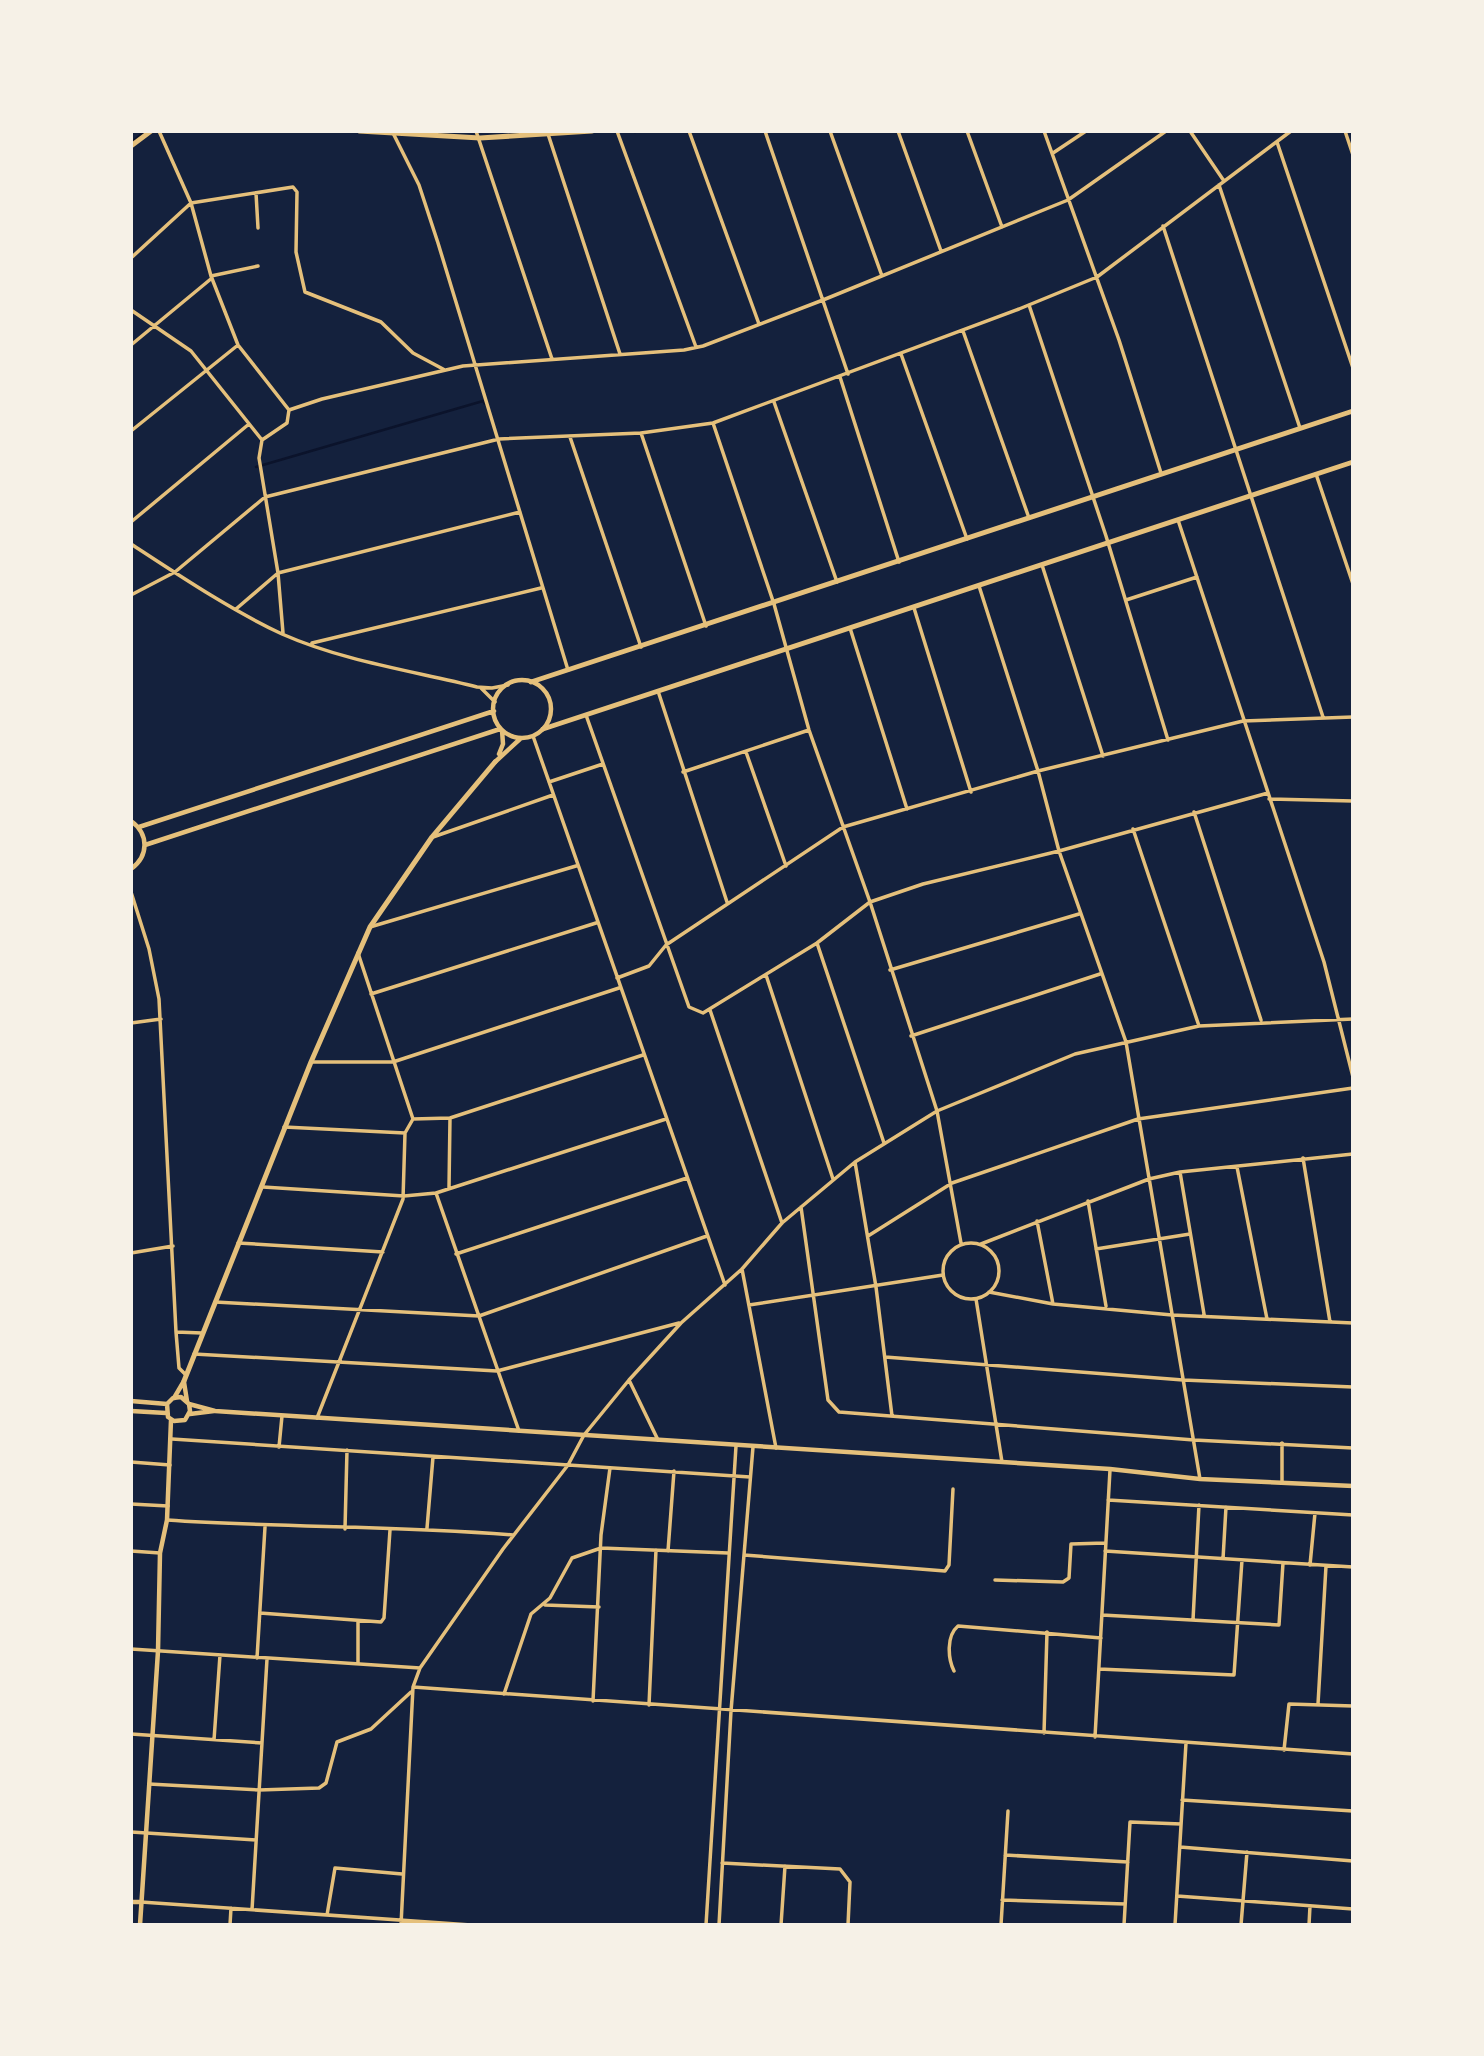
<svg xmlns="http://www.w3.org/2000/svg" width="1484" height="2056" viewBox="0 0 1484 2056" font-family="'Titillium Web',sans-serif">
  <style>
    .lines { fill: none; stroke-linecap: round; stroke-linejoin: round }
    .stream { stroke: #0b132b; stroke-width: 2.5 }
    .minor { stroke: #e5c07b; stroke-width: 3.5 }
    .tertiary { stroke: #e5c07b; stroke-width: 4.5 }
    .secondary { stroke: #e5c07b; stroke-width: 5 }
  </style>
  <rect width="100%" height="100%" fill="#14213d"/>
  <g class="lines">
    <path class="stream" d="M 415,131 L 460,131
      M 634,131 L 635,132
      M 131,143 L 145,131
      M 256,467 L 483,401 L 485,404"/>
    <path class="minor" d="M 159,131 L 191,203 L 211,276 L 238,345 L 289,410
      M 476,131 L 552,359
      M 617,131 L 696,347
      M 689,131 L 759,324
      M 765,131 L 848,374
      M 830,131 L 882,276
      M 898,131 L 941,251
      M 967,131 L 1002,227
      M 1044,131 L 1119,340 L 1161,473
      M 1190,131 L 1224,181
      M 1345,131 L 1353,155
      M 393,133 L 419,185 L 438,243 L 568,670
      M 548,134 L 620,354
      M 1277,142 L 1353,368
      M 1053,153 L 1086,131
      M 1219,185 L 1300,428
      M 256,193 L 258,228
      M 1163,226 L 1323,717
      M 131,258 L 191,203 L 293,187 L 297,192 L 296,252 L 305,292 L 381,322 L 413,353 L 443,369
      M 211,276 L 258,266
      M 1029,305 L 1106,536 L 1168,740
      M 131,310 L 191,351 L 262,440
      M 963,331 L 1029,518
      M 131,345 L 212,278
      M 901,354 L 967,539
      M 840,377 L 899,562
      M 774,402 L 837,582
      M 289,410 L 322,399 L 463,366 L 684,350 L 703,346 L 823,300 L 1068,200 L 1166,131
      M 713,423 L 774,604 L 809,730 L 870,902 L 937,1111 L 961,1243
      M 131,431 L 238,345
      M 641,433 L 706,626
      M 570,437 L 641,647
      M 1316,474 L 1353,584
      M 1178,520 L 1324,962 L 1353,1077
      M 131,522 L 249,424
      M 131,544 C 180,576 229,609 282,634 C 343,661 413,671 477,687 L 492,688 L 508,685
      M 1042,565 L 1103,756
      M 979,586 L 1038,771 L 1059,851 L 1126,1042 L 1200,1479
      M 131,595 L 175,572 L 265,497 L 499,439 L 641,433 L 713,423 L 1019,309 L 1097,277 L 1291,131
      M 1126,600 L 1197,577
      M 914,608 L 971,792
      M 236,609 L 278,573 L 520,512
      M 850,628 L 907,809
      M 283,633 L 278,573 L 259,458 L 262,440 L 287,423 L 289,410
      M 312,643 L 541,588
      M 481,688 L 495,702
      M 658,691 L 727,902
      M 586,715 L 689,1007 L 703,1013 L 817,943 L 870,902 L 923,884 L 1059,851 L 1268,793
      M 533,736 L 725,1285
      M 746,752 L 786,866
      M 683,772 L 809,730
      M 549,782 L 603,764
      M 1269,799 L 1353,801
      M 1194,812 L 1261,1020
      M 1133,829 L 1199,1026
      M 433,837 L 553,795
      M 131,892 L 149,949 L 159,999 L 176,1332 L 179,1368 L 186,1375
      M 370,927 L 576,866
      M 817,943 L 884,1143
      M 358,953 L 413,1119
      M 890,970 L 1079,914
      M 766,975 L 833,1179
      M 617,978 L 649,966 L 666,945 L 843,827 L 1038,771 L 1243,721 L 1353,717
      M 371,994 L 596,923
      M 710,1010 L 782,1223
      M 131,1023 L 161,1019
      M 911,1036 L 1100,974
      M 311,1062 L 393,1062 L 619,988
      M 284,1127 L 405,1133
      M 1303,1158 L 1330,1322
      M 855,1162 L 876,1287 L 892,1416
      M 1237,1167 L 1267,1319
      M 1180,1172 L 1204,1314
      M 263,1187 L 404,1196 L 436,1193 L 666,1119
      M 449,1188 L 450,1118
      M 436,1193 L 519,1431
      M 1088,1201 L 1106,1306
      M 801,1207 L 828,1400 L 839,1412 L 1194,1440 L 1353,1448
      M 1037,1221 L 1053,1304
      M 868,1236 L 952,1183 L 1138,1119 L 1353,1088
      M943 1271a28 28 0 1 1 56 0a28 28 0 1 1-56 0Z
      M 238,1243 L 383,1252
      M 981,1244 L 1149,1179 L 1180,1172 L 1353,1154
      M 1096,1249 L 1190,1234
      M 131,1253 L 173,1246
      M 456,1254 L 687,1178
      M 742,1269 L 776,1448
      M 989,1292 L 1053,1304 L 1172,1315 L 1353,1323
      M 976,1299 L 1002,1462
      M 215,1302 L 479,1316 L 707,1236
      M 749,1305 L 943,1275
      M 176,1332 L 202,1333
      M 194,1354 L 497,1371 L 679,1323
      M 885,1357 L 1183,1380 L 1353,1387
      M 629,1380 L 658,1440
      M 317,1418 L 403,1199 L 405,1133 L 413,1119 L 450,1118 L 643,1055
      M 172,1439 L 750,1477
      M 1282,1443 L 1282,1483
      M 279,1447 L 282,1416
      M 131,1462 L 170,1465
      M 1108,1500 L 1353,1515
      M 131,1504 L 168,1506
      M 167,1520 C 282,1528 398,1525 513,1535
      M 427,1528 L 433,1457
      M 345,1529 L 347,1450
      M 131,1551 L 160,1553
      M 668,1551 L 674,1471
      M 1105,1551 L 1353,1567
      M 744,1555 L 945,1571 L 949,1565 L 953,1489
      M 1223,1559 L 1226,1507
      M 1310,1565 L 1315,1513
      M 995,1580 L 1063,1582 L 1069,1578 L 1071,1544 L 1105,1543
      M 545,1605 L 599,1607
      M 260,1613 L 381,1622 L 384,1618 L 390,1530
      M 1102,1615 L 1279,1625 L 1283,1563
      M 1193,1620 L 1199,1505
      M 131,1649 L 420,1668
      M 257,1658 L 265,1527
      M 358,1662 L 358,1621
      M 1099,1669 L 1234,1675 L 1242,1560
      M 954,1671 C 948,1659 946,1636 958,1626 L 1101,1638
      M 413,1687 L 1353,1754
      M 504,1694 L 531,1614 L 550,1598 L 572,1558 L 601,1548 L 728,1553
      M 593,1701 L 601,1535 L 610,1468
      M 1318,1704 L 1326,1566
      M 649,1705 L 656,1550
      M 1044,1733 L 1047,1632
      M 131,1734 L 262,1743
      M 1095,1737 L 1110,1470
      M 214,1740 L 220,1655
      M 1284,1750 L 1289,1704 L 1353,1706
      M 149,1784 L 259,1790 L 319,1788 L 326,1783 L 337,1742 L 371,1729 L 411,1692
      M 1182,1800 L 1353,1811
      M 131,1832 L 256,1840
      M 1180,1847 L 1353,1861
      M 1005,1855 L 1128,1862
      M 722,1863 L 840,1869 L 850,1882 L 848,1925
      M 1177,1896 L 1353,1909
      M 1002,1900 L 1125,1904
      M 141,1902 L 471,1925
      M 252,1910 L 267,1659
      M 327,1915 L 335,1868 L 402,1874
      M 230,1925 L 231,1908
      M 401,1925 L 413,1687 L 420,1668 L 503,1549 L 568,1465 L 584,1435 L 629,1380 L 681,1323 L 742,1269 L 782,1223 L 855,1162 L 937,1111 L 1075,1054 L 1199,1026 L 1353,1019
      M 706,1925 L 736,1446
      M 719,1925 L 731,1711 L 753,1447
      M 781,1925 L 785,1866
      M 1001,1925 L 1008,1811
      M 1124,1925 L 1130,1822 L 1181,1824
      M 1175,1925 L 1186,1743
      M 1241,1925 L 1247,1852
      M 1309,1925 L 1310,1906"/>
    <path class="tertiary" d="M493 709a29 29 0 1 1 58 0a29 29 0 1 1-58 0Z
      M 499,754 L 503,744 L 502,730
      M 495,762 L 520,739
      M 131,821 C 149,834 149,856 131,869
      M 139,827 L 494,711
      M 145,845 L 500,729
      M 184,1382 L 187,1401
      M 174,1398 L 184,1381
      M 131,1401 L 167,1404
      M 189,1404 L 190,1411 L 185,1420 L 174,1421 L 168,1417 L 167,1404 L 173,1398 L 181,1397 L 189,1404 L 215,1411 L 1110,1469 L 1200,1479 L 1353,1486
      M 131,1411 L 166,1413
      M 190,1414 L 214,1411
      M 131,1902 L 141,1902
      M 140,1925 L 158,1651 L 160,1553 L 167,1520 L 171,1420"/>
    <path class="secondary" d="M 359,131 L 480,138 L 592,131
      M 131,146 L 151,131
      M 531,682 L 1353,411
      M 543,729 L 1353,462
      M 184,1381 L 311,1062 L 370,927 L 432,837 L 495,762"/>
  </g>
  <rect width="1484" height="2056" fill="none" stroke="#f6f1e7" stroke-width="266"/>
</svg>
